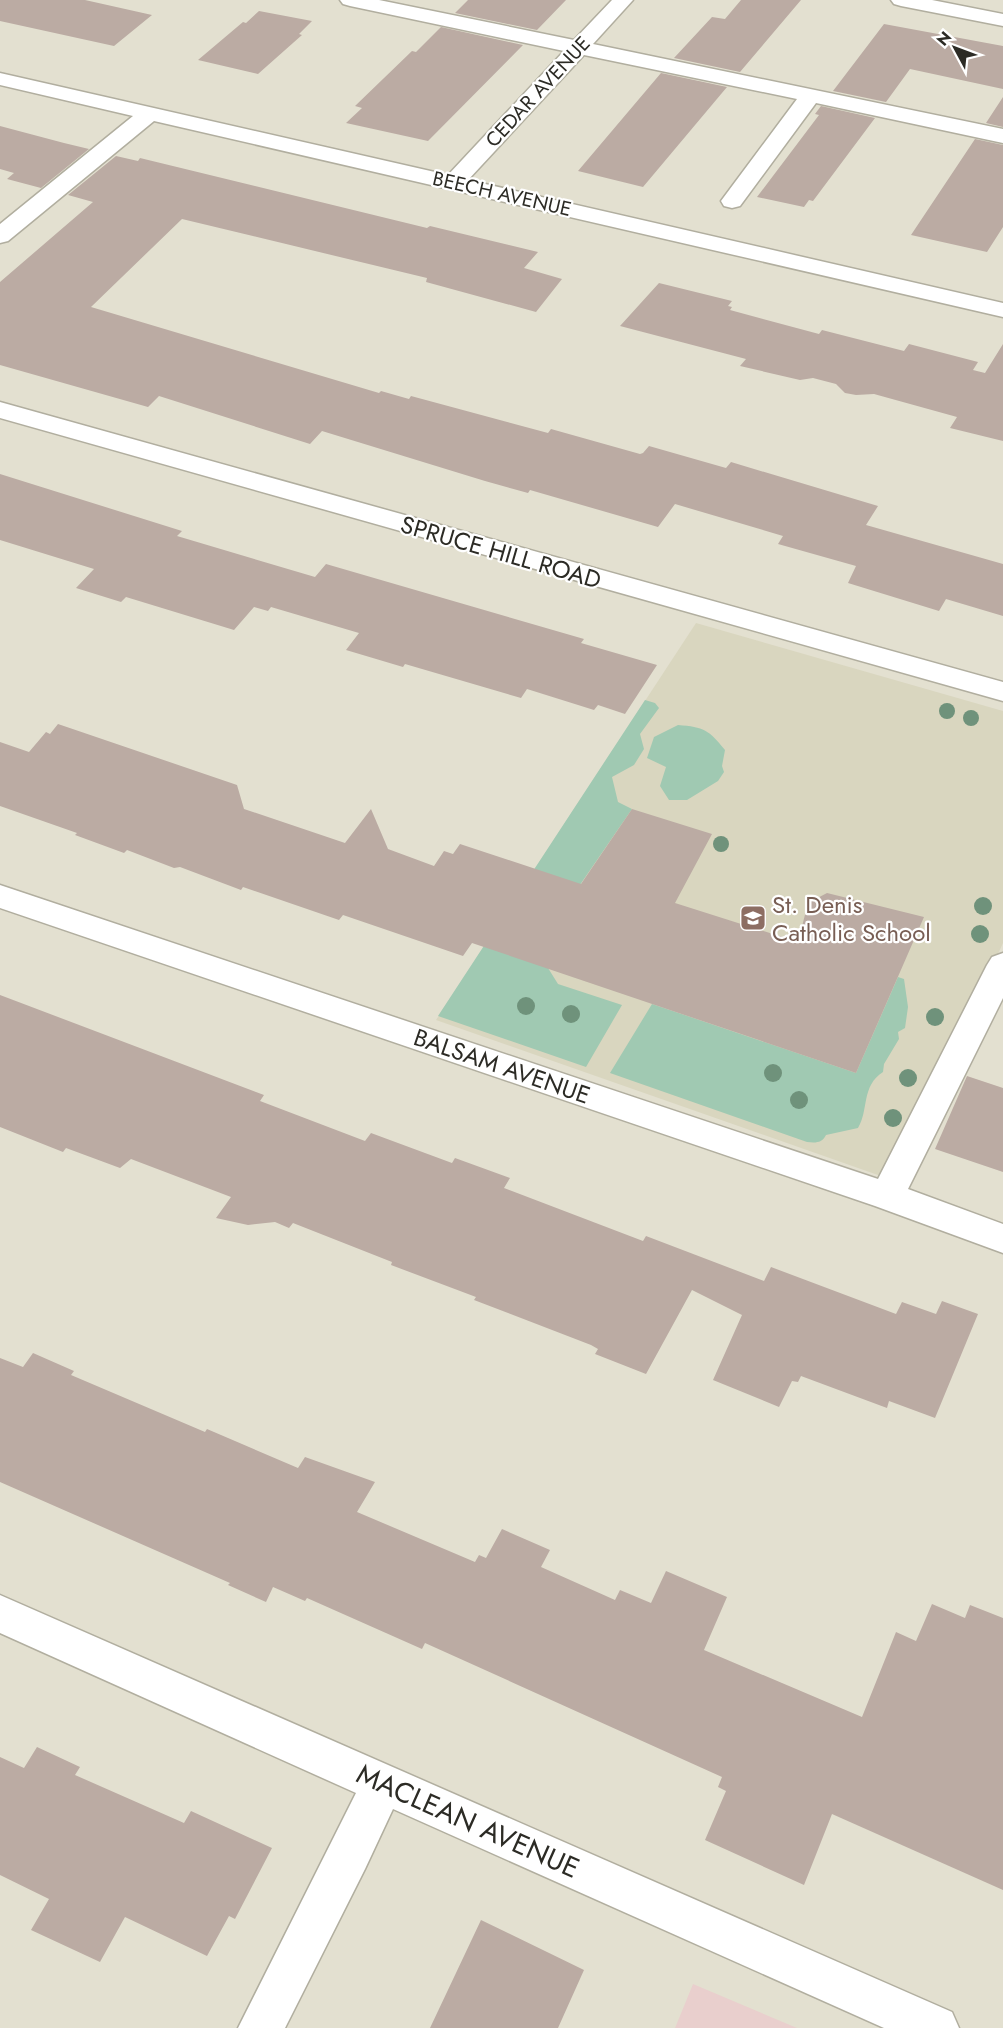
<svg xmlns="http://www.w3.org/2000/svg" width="1003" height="2028" viewBox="0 0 1003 2028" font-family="Jost,sans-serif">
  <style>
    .commercial { fill: #e9cfcd }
    .built { fill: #d9d6bf }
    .green { fill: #a0c9b2 }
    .building { fill: #bbaba3 }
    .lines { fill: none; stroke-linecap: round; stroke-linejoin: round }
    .minor-casing { stroke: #b1ae9f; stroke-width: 3 }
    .minor { fill: #fff; fill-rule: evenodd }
    .tree { fill: #6f927b }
    .labels { text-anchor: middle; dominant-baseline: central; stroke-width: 4.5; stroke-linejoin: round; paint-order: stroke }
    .far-street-label { font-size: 20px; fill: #2c2b25; stroke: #fff }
    .street-label { font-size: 24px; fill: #2c2b25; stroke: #fff }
    .education-label { font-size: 24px; fill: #785e54; stroke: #fff; text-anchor: start }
    .near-street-label { font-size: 28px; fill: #2c2b25; stroke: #fff }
  </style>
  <rect width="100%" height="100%" fill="#e3e0d0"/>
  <path class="commercial" d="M 693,1984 L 797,2028 L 675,2028 Z"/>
  <path class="built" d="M 696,623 L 1003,711 L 1003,943 L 895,1181 L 436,1020 Z"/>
  <path class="green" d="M 645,700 L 655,703 L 659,708 L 640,734 L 644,749 L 634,765 L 612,777 L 618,802 L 632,809 L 562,911 L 548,968 L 558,984 L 622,1005 L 586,1067 L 438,1016 Z
    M 678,725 C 704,727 709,730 725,750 L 722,766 L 724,772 L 718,781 L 687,800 L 669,800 L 660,786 L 666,767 L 647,758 L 654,737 Z
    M 898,977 L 904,979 L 908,1007 L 905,1028 L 898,1032 L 899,1039 L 884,1064 L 883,1072 C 861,1086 869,1110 858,1128 L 826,1135 C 822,1143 816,1143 807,1142 L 610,1073 L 652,1004 L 856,1073 Z"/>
  <path class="building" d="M 0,0 L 85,0 L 152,15 L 114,46 L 0,21 Z
    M 468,0 L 566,0 L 537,30 L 455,13 Z
    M 741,0 L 801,0 L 740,72 L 674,58 L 712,17 L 725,19 Z
    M 259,11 L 312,21 L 299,34 L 302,35 L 258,74 L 198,60 L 243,22 L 246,23 Z
    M 884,24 L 1003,46 L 1003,89 L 910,69 L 886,102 L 833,91 Z
    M 441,27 L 523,45 L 428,141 L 346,123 L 362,108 L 355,106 L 412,51 L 416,52 Z
    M 661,73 L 727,87 L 643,187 L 578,171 Z
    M 1003,97 L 1003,127 L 986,123 Z
    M 821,106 L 875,118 L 813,201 L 809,200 L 804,207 L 757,197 L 819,115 L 815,114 Z
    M 0,126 L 64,143 L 89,149 L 41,188 L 7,179 L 14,173 L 0,169 Z
    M 975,139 L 1003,145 L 1003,227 L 987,252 L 911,235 Z
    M 116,156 L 138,161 L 140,158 L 427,228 L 430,226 L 538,252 L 524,268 L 562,279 L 536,312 L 426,282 L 427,278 L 182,219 L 91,307 L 379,393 L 381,391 L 409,399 L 411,396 L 548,433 L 551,429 L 640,454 L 643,453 L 649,446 L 726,468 L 731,462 L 878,506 L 866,525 L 1003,564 L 1003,616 L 946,599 L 939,611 L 848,583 L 856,566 L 778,544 L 783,536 L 675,504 L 658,527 L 530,490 L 528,493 L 485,481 L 322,431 L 310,444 L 159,396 L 148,407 L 0,365 L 0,282 L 93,202 L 68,195 Z
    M 659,283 L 732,301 L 728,306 L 732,307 L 730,310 L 819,334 L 822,330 L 904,351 L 909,344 L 978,362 L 973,370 L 985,373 L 1003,344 L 1003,441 L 950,428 L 957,417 L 874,394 L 856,395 L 845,393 L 836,384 L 813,378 L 800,380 L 740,366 L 746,359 L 620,326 Z
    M 0,474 L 182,531 L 177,536 L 315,577 L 326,564 L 584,639 L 581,643 L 657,665 L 625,714 L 598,705 L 594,710 L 527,689 L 521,698 L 405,664 L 403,667 L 346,650 L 359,633 L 271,607 L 268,611 L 254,607 L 234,630 L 126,597 L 121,602 L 76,588 L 94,569 L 0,540 Z
    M 58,724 L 237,785 L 244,809 L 345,843 L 371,809 L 388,849 L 434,866 L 444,851 L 453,854 L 460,844 L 581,884 L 632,809 L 712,834 L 675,903 L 798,942 L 808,903 L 827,893 L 924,917 L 856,1073 L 472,943 L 463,956 L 343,915 L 339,920 L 243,887 L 241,890 L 180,867 L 174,868 L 127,850 L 124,853 L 75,835 L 77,833 L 0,806 L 0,742 L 29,752 L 46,732 L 50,734 Z
    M 0,995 L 264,1095 L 260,1101 L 365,1141 L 371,1133 L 452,1163 L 455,1158 L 510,1178 L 504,1188 L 643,1241 L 646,1236 L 764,1281 L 771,1267 L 896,1314 L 902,1302 L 936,1314 L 942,1301 L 978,1314 L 935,1418 L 889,1401 L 887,1408 L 801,1376 L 798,1382 L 792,1381 L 779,1407 L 713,1380 L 742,1315 L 692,1290 L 646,1374 L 595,1354 L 598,1349 L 591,1345 L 474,1300 L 476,1297 L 391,1265 L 392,1262 L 293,1223 L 289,1228 L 275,1222 L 248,1225 L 216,1218 L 231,1197 L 131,1159 L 120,1168 L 66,1148 L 63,1152 L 0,1127 Z
    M 967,1076 L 1003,1088 L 1003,1172 L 935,1149 Z
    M 33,1353 L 74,1371 L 71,1375 L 205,1432 L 207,1429 L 298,1468 L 305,1457 L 375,1482 L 357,1512 L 475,1562 L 479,1555 L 486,1558 L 502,1529 L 550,1550 L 541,1567 L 615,1600 L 620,1590 L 651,1603 L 666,1571 L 727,1597 L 704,1650 L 862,1717 L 896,1632 L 916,1641 L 932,1604 L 965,1618 L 970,1605 L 1003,1618 L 1003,1890 L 832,1814 L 804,1885 L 705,1840 L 726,1791 L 718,1787 L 722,1777 L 425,1643 L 422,1649 L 307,1598 L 305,1601 L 273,1587 L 266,1602 L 228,1585 L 230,1583 L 0,1482 L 0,1358 L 23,1367 Z
    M 37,1747 L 80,1767 L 75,1775 L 184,1823 L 191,1811 L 272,1848 L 235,1919 L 229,1916 L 207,1956 L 125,1917 L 100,1962 L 31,1930 L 49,1899 L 0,1875 L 0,1757 L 24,1768 Z
    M 481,1920 L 584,1970 L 558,2028 L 430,2028 Z"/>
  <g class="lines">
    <defs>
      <path id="minor" d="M 340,0 L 379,0 L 574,40 L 612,0 L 633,0 L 593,44 L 1003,129 L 1003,143 L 816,103 L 740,206 L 732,208 L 724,206 L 721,201 L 797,99 L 584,55 L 468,180 L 1003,303 L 1003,317 L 154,121 L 8,241 L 0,243 L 0,224 L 133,116 L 0,85 L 0,73 L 448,175 L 564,51 L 350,6 L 343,4 Z
        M 891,0 L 932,0 L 1003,14 L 1003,26 L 901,6 L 894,4 Z
        M 0,402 L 1003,682 L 1003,701 L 0,418 Z
        M 0,885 L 878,1179 L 987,965 L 992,957 L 1003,953 L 1003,998 L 908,1189 L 1003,1224 L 1003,1253 L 875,1206 L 0,908 Z
        M 0,1595 L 952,2012 L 959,2028 L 884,2028 L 393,1809 L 365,1869 L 285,2028 L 238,2028 L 356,1793 L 0,1633 Z"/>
    </defs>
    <use href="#minor" class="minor-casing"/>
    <use href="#minor" class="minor"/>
  </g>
  <g class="tree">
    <circle cx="947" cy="711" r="8"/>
    <circle cx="971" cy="718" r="8"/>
    <circle cx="721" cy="844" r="8"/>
    <circle cx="983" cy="906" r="9"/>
    <circle cx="980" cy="934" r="9"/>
    <circle cx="526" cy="1006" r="9"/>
    <circle cx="571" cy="1014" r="9"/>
    <circle cx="935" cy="1017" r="9"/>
    <circle cx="773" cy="1073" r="9"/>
    <circle cx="908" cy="1078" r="9"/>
    <circle cx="799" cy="1100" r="9"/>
    <circle cx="893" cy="1118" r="9"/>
  </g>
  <defs>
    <symbol id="school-square" viewBox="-11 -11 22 22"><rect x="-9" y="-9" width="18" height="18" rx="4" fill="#8d6e63" stroke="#fff"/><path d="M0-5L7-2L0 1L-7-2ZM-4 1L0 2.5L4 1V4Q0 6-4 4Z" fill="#fff"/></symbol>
  </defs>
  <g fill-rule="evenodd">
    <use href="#school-square" x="738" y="903" width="30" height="30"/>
  </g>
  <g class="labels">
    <g class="far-street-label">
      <text transform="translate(538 92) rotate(-47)">CEDAR AVENUE</text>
      <text transform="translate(502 194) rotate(13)">BEECH AVENUE</text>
    </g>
    <g class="street-label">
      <text transform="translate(501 552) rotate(16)">SPRUCE HILL ROAD</text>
      <text transform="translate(502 1066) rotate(19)">BALSAM AVENUE</text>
    </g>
    <g class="education-label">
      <text x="772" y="904">St. Denis<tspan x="772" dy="28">Catholic School</tspan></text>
    </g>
    <g class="near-street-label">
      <text transform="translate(468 1821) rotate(24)">MACLEAN AVENUE</text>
    </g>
  </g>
  <g transform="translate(955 48) rotate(311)" stroke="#ffffff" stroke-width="4.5" paint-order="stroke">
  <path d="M0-4.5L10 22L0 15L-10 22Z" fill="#2c2b25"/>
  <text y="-9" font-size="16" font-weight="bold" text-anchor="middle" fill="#2c2b25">N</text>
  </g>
</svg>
